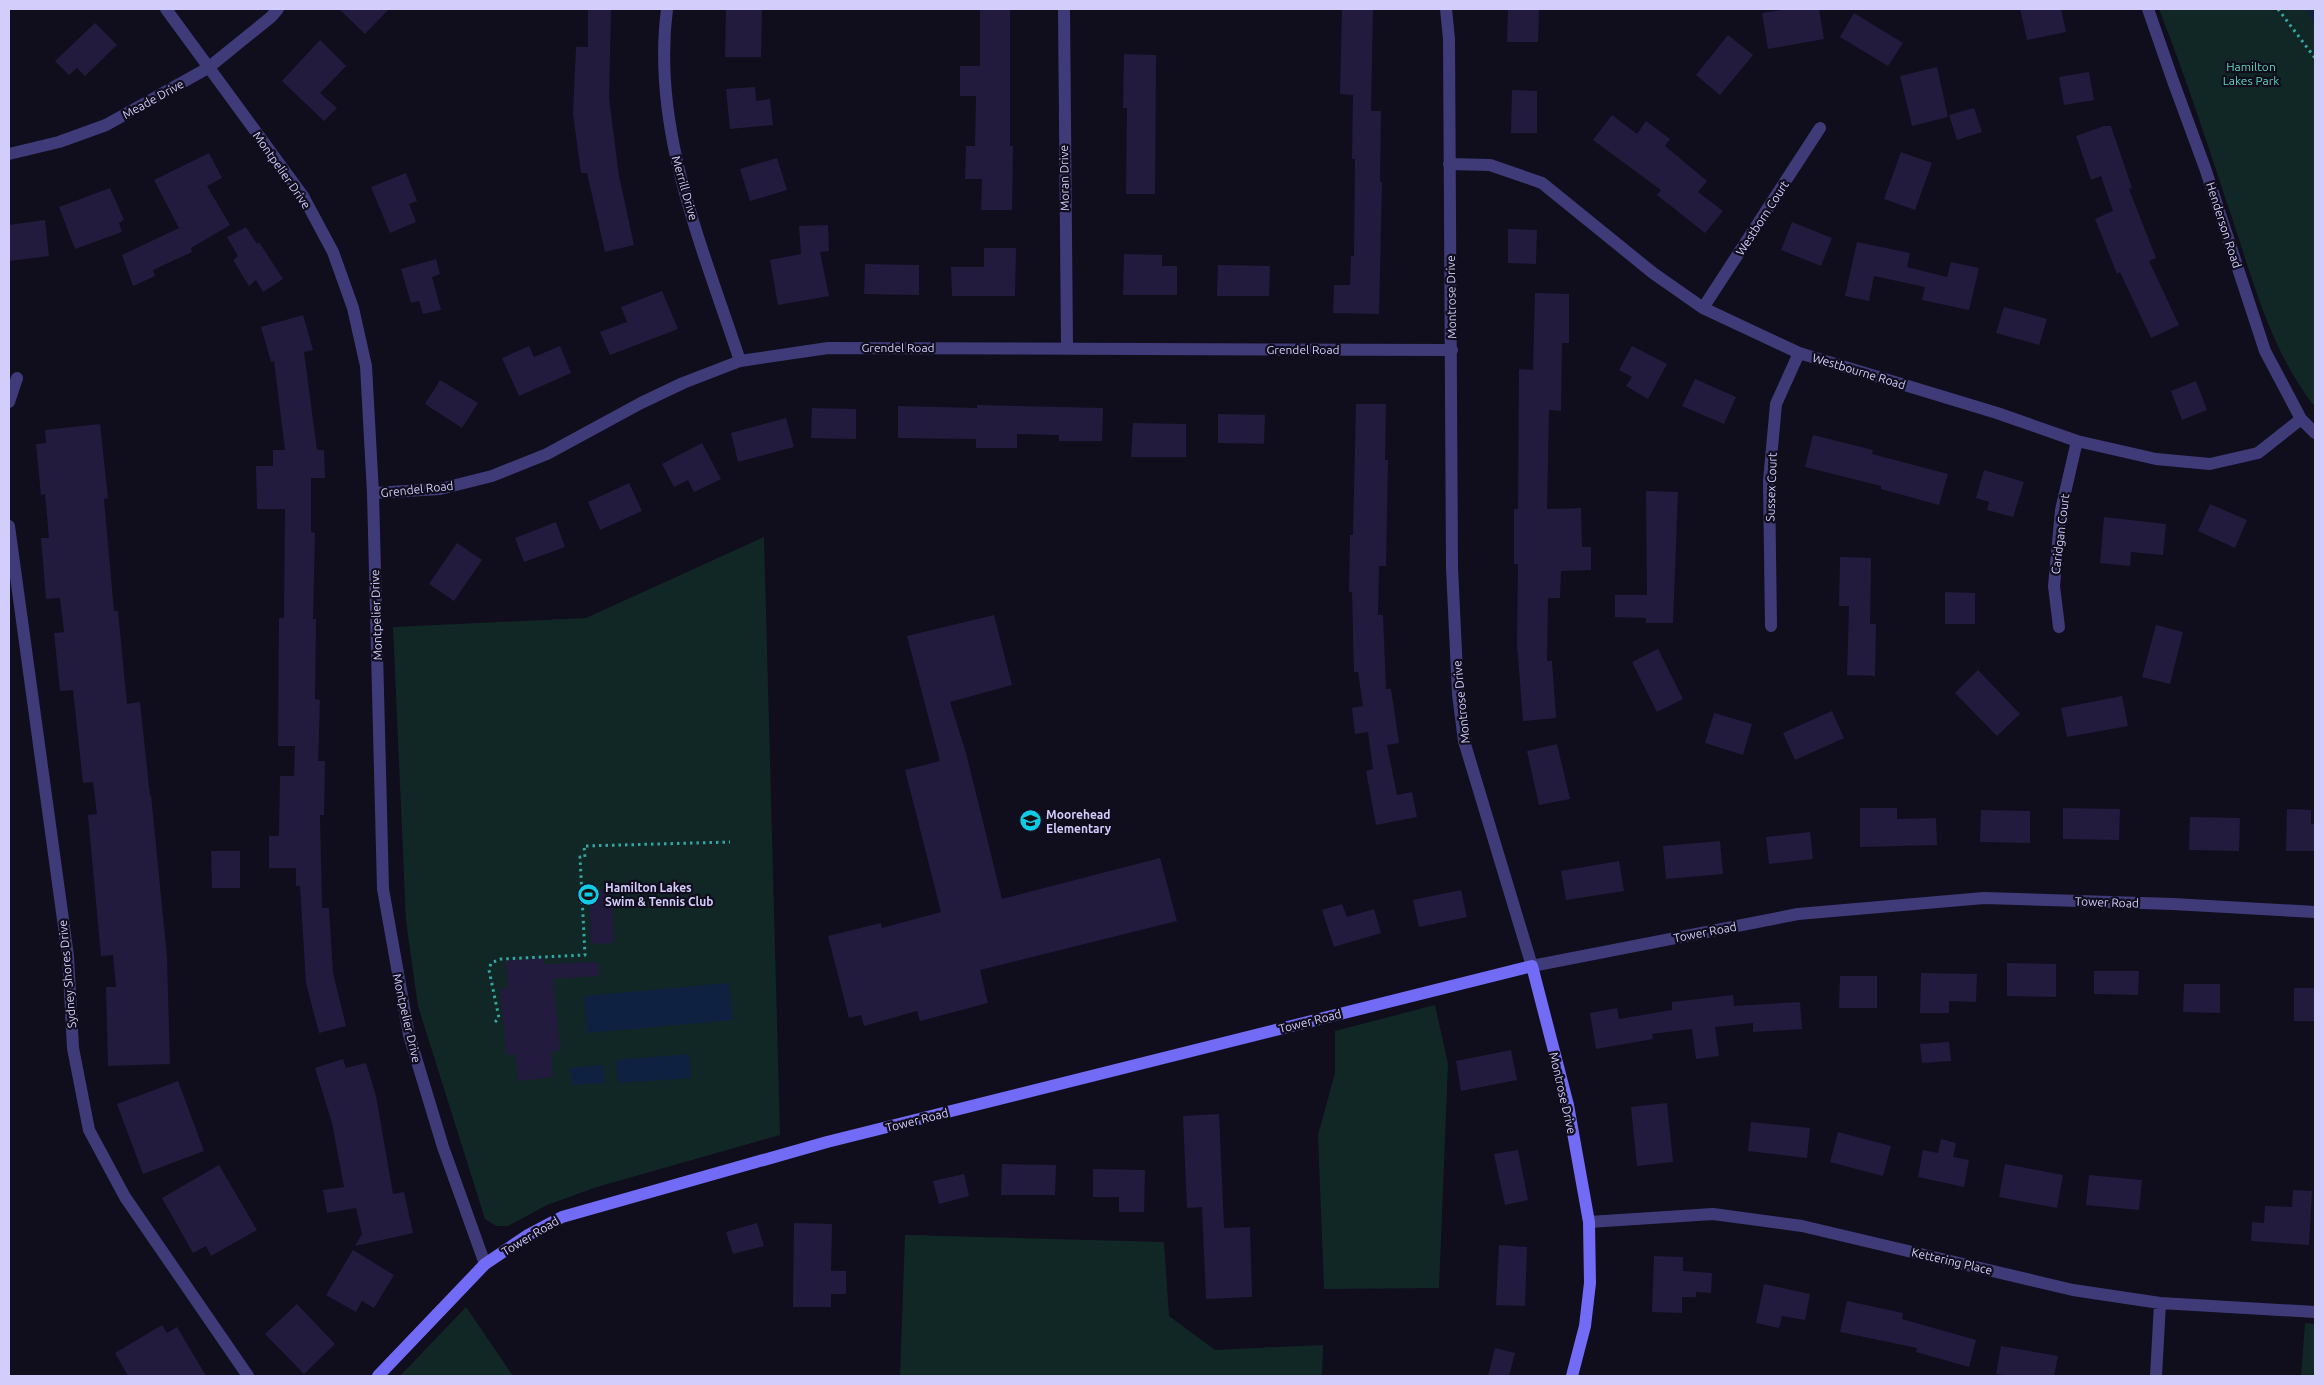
<svg xmlns="http://www.w3.org/2000/svg" width="2324" height="1385" viewBox="0 0 2324 1385" font-family="Ubuntu,sans-serif">
  <style>
    .green { fill: #112726 }
    .water { fill: #0f2140 }
    .lines { fill: none; stroke-linecap: round; stroke-linejoin: round }
    .stream { stroke: #0f2140; stroke-width: 5.5 }
    .building { fill: #221b3d }
    .path { stroke: #35a7a3; stroke-width: 3; stroke-dasharray: 2.5 4; stroke-linecap: butt }
    .street { stroke: #3f3b79; stroke-width: 12 }
    .secondary { stroke: #716bf5; stroke-width: 12 }
    .labels { text-anchor: middle; dominant-baseline: central; stroke-width: 4.5; stroke-linejoin: round; paint-order: stroke }
    .park-label { font-size: 12px; fill: #5fd6bb; stroke: #100d1d }
    .street-label { font-size: 12px; fill: #d3cdfc; stroke: #100d1d }
    .poi-label { font-size: 12px; font-weight: bold; fill: #d3cdfc; stroke: #100d1d; text-anchor: start }
  </style>
  <rect width="100%" height="100%" fill="#100d1d"/>
  <path class="green" d="M 2159,9 L 2315,9 L 2315,407 C 2273,354 2255,288 2234,224 C 2210,152 2187,80 2159,9 Z
    M 764,537 L 780,1135 L 597,1187 L 547,1205 L 508,1226 L 496,1226 L 485,1219 L 418,1006 L 406,921 L 393,627 L 586,618 Z
    M 1435,1005 L 1448,1064 L 1439,1288 L 1324,1289 L 1318,1135 L 1335,1073 L 1335,1031 Z
    M 905,1235 L 1164,1242 L 1169,1316 L 1215,1350 L 1323,1345 L 1322,1376 L 900,1376 Z
    M 466,1307 L 513,1376 L 400,1376 Z
    M 2305,1323 L 2315,1324 L 2315,1376 L 2301,1376 Z"/>
  <path class="water" d="M 729,983 L 733,1020 L 587,1033 L 584,996 Z
    M 689,1054 L 691,1078 L 618,1083 L 616,1060 Z
    M 603,1065 L 605,1083 L 572,1085 L 570,1068 Z"/>
  <g class="lines">
    <path class="stream" d="M 2309,9 L 2315,20"/>
  </g>
  <path class="building" d="M 339,9 L 389,9 L 365,34 Z
    M 588,9 L 611,9 L 609,98 L 619,176 L 634,245 L 605,252 L 587,173 L 581,173 L 573,114 L 576,47 L 588,47 Z
    M 726,9 L 762,9 L 761,57 L 725,57 Z
    M 980,9 L 1010,9 L 1010,146 L 1013,146 L 1012,210 L 981,210 L 982,179 L 965,179 L 966,146 L 975,146 L 976,96 L 960,96 L 960,66 L 980,66 Z
    M 1342,9 L 1373,9 L 1371,111 L 1381,111 L 1380,182 L 1382,182 L 1379,314 L 1333,313 L 1334,285 L 1350,285 L 1351,256 L 1354,256 L 1355,159 L 1352,159 L 1353,95 L 1340,94 Z
    M 1508,9 L 1539,9 L 1538,42 L 1507,42 Z
    M 1788,9 L 1819,9 L 1824,39 L 1768,49 L 1762,13 Z
    M 2020,9 L 2061,9 L 2066,32 L 2027,40 Z
    M 1854,13 L 1903,43 L 1888,66 L 1840,37 Z
    M 95,23 L 117,45 L 85,76 L 77,68 L 69,75 L 55,61 Z
    M 1728,35 L 1753,55 L 1720,95 L 1696,75 Z
    M 320,40 L 346,66 L 320,93 L 337,108 L 324,121 L 282,81 Z
    M 1124,54 L 1156,55 L 1155,194 L 1126,194 L 1127,108 L 1123,108 Z
    M 1937,67 L 1948,117 L 1912,126 L 1900,76 Z
    M 2089,72 L 2094,100 L 2064,105 L 2059,77 Z
    M 755,87 L 756,101 L 770,99 L 773,125 L 730,129 L 726,89 Z
    M 1512,90 L 1537,91 L 1537,133 L 1511,133 Z
    M 1974,108 L 1982,132 L 1957,140 L 1949,115 Z
    M 1612,115 L 1637,134 L 1646,121 L 1670,139 L 1665,146 L 1707,181 L 1698,192 L 1723,211 L 1705,233 L 1657,195 L 1661,190 L 1593,140 Z
    M 2104,126 L 2111,126 L 2132,188 L 2129,189 L 2156,258 L 2149,261 L 2179,325 L 2151,338 L 2120,272 L 2117,274 L 2095,219 L 2113,211 L 2101,176 L 2091,180 L 2076,136 Z
    M 1901,152 L 1932,163 L 1915,210 L 1884,199 Z
    M 209,153 L 222,178 L 207,186 L 230,225 L 191,248 L 192,252 L 153,270 L 155,276 L 133,286 L 122,255 L 179,228 L 154,180 Z
    M 777,158 L 787,190 L 750,201 L 740,169 Z
    M 406,173 L 417,201 L 409,204 L 416,222 L 390,233 L 371,187 Z
    M 110,188 L 124,220 L 119,223 L 122,232 L 75,249 L 59,207 Z
    M 45,220 L 49,256 L 9,261 L 9,225 Z
    M 1792,222 L 1832,238 L 1821,266 L 1781,250 Z
    M 828,225 L 829,251 L 820,252 L 829,296 L 778,305 L 770,260 L 801,254 L 799,226 Z
    M 246,227 L 257,244 L 259,242 L 283,279 L 263,292 L 256,280 L 249,286 L 233,260 L 238,256 L 227,237 Z
    M 1508,229 L 1537,230 L 1536,264 L 1508,263 Z
    M 1857,242 L 1910,253 L 1907,267 L 1947,277 L 1951,262 L 1979,268 L 1969,310 L 1922,300 L 1925,287 L 1874,276 L 1869,301 L 1845,296 Z
    M 984,248 L 1016,248 L 1015,296 L 952,296 L 951,267 L 984,267 Z
    M 1124,254 L 1162,255 L 1162,266 L 1177,266 L 1177,295 L 1123,295 Z
    M 436,259 L 440,274 L 432,277 L 441,310 L 423,314 L 419,301 L 411,303 L 401,269 Z
    M 865,264 L 919,265 L 919,295 L 864,294 Z
    M 1218,265 L 1270,266 L 1269,296 L 1217,296 Z
    M 662,291 L 678,329 L 610,355 L 600,332 L 627,322 L 621,307 Z
    M 1535,293 L 1569,294 L 1569,343 L 1562,343 L 1561,411 L 1549,410 L 1547,509 L 1581,508 L 1582,547 L 1591,547 L 1591,570 L 1561,571 L 1560,598 L 1548,598 L 1547,661 L 1552,661 L 1556,718 L 1523,721 L 1517,644 L 1518,564 L 1514,564 L 1514,509 L 1518,509 L 1519,369 L 1533,370 Z
    M 2004,307 L 2047,319 L 2039,345 L 1996,333 Z
    M 303,315 L 313,350 L 304,352 L 317,450 L 324,450 L 325,478 L 311,478 L 311,532 L 315,533 L 313,619 L 316,619 L 315,699 L 320,700 L 318,761 L 325,761 L 324,815 L 320,815 L 322,908 L 329,908 L 333,973 L 346,1026 L 319,1033 L 306,983 L 300,886 L 296,886 L 296,868 L 269,868 L 269,836 L 279,836 L 280,776 L 294,776 L 295,746 L 278,746 L 279,618 L 284,618 L 285,509 L 257,509 L 256,466 L 273,466 L 273,450 L 285,450 L 274,361 L 271,362 L 261,327 Z
    M 529,346 L 534,357 L 560,346 L 571,373 L 519,396 L 502,358 Z
    M 1632,346 L 1667,364 L 1648,399 L 1626,386 L 1632,377 L 1619,370 Z
    M 1695,379 L 1736,397 L 1724,424 L 1682,406 Z
    M 440,380 L 478,403 L 462,428 L 425,404 Z
    M 2196,381 L 2207,410 L 2182,420 L 2171,391 Z
    M 1356,404 L 1386,404 L 1385,460 L 1388,460 L 1386,566 L 1379,566 L 1378,615 L 1383,615 L 1386,689 L 1391,689 L 1399,743 L 1387,745 L 1397,795 L 1412,792 L 1417,817 L 1376,825 L 1366,771 L 1373,769 L 1368,732 L 1355,734 L 1352,708 L 1363,706 L 1358,672 L 1354,672 L 1352,592 L 1349,592 L 1350,535 L 1353,535 Z
    M 977,405 L 1103,408 L 1102,441 L 1059,441 L 1059,435 L 1017,434 L 1017,448 L 976,448 L 976,439 L 898,438 L 898,406 L 977,408 Z
    M 812,408 L 856,409 L 856,439 L 811,438 Z
    M 1218,414 L 1265,415 L 1264,444 L 1218,443 Z
    M 786,418 L 794,447 L 738,462 L 731,433 Z
    M 1133,423 L 1186,424 L 1186,457 L 1131,457 Z
    M 100,424 L 108,498 L 104,499 L 114,611 L 118,611 L 127,704 L 140,702 L 150,796 L 151,795 L 167,957 L 170,1064 L 108,1066 L 106,987 L 116,987 L 113,955 L 101,956 L 88,815 L 97,814 L 93,782 L 83,783 L 73,690 L 60,691 L 54,633 L 64,632 L 60,598 L 46,599 L 41,538 L 49,538 L 45,494 L 41,495 L 36,444 L 46,443 L 45,430 Z
    M 1813,435 L 1873,450 L 1872,454 L 1948,474 L 1939,505 L 1881,489 L 1881,486 L 1805,467 Z
    M 702,443 L 721,479 L 694,492 L 688,480 L 674,487 L 662,464 Z
    M 1984,470 L 2024,482 L 2013,517 L 1987,510 L 1989,502 L 1976,498 Z
    M 629,483 L 642,511 L 600,530 L 588,502 Z
    M 1646,491 L 1678,492 L 1673,623 L 1646,623 L 1646,618 L 1615,617 L 1615,595 L 1647,595 Z
    M 2210,504 L 2247,520 L 2235,548 L 2198,531 Z
    M 2104,517 L 2166,524 L 2163,555 L 2131,552 L 2130,566 L 2100,563 Z
    M 556,522 L 565,547 L 524,562 L 515,538 Z
    M 457,543 L 482,560 L 454,601 L 429,584 Z
    M 1840,557 L 1871,558 L 1870,624 L 1876,624 L 1875,676 L 1847,675 L 1849,606 L 1839,606 Z
    M 1945,592 L 1975,593 L 1975,624 L 1945,624 Z
    M 994,615 L 1012,685 L 950,702 L 966,753 L 1002,899 L 1160,858 L 1177,921 L 980,970 L 988,1003 L 920,1021 L 917,1011 L 864,1026 L 861,1015 L 849,1018 L 828,936 L 881,923 L 882,928 L 941,912 L 905,770 L 940,761 L 907,636 Z
    M 2156,625 L 2183,632 L 2170,684 L 2142,677 Z
    M 1658,649 L 1683,699 L 1657,712 L 1632,662 Z
    M 1978,670 L 2020,714 L 1997,736 L 1955,693 Z
    M 2122,696 L 2128,726 L 2067,737 L 2061,708 Z
    M 1832,711 L 1844,738 L 1795,760 L 1783,733 Z
    M 1714,713 L 1752,724 L 1743,755 L 1705,743 Z
    M 1557,744 L 1570,799 L 1539,805 L 1527,751 Z
    M 1860,808 L 1897,808 L 1897,819 L 1936,818 L 1937,845 L 1860,847 Z
    M 2063,808 L 2120,809 L 2119,840 L 2063,839 Z
    M 2287,809 L 2311,810 L 2311,824 L 2315,824 L 2315,851 L 2286,851 Z
    M 1981,810 L 2030,811 L 2030,843 L 1980,842 Z
    M 2190,817 L 2240,818 L 2239,851 L 2189,850 Z
    M 1810,832 L 1813,859 L 1769,864 L 1766,837 Z
    M 1720,841 L 1723,874 L 1666,879 L 1663,846 Z
    M 211,851 L 240,851 L 240,888 L 212,888 Z
    M 1619,861 L 1624,891 L 1566,900 L 1561,871 Z
    M 612,890 L 614,943 L 591,944 L 589,891 Z
    M 1461,890 L 1467,917 L 1419,927 L 1413,900 Z
    M 1342,904 L 1347,917 L 1374,909 L 1381,933 L 1334,947 L 1322,910 Z
    M 543,958 L 544,964 L 598,962 L 599,976 L 553,979 L 560,1050 L 551,1051 L 553,1077 L 518,1081 L 515,1054 L 506,1055 L 500,989 L 508,988 L 505,961 Z
    M 2007,963 L 2056,964 L 2056,997 L 2007,996 Z
    M 2094,971 L 2139,971 L 2138,995 L 2094,994 Z
    M 1921,973 L 1977,974 L 1976,1002 L 1949,1001 L 1949,1013 L 1920,1013 Z
    M 1840,976 L 1877,976 L 1877,1008 L 1839,1008 Z
    M 2184,984 L 2220,984 L 2220,1013 L 2183,1012 Z
    M 2294,988 L 2315,988 L 2315,1021 L 2294,1021 Z
    M 1733,995 L 1734,1006 L 1800,1002 L 1802,1029 L 1753,1032 L 1753,1023 L 1715,1027 L 1719,1056 L 1696,1059 L 1692,1029 L 1652,1034 L 1653,1039 L 1596,1049 L 1590,1013 L 1617,1008 L 1619,1019 L 1672,1010 L 1672,1002 Z
    M 1949,1042 L 1951,1061 L 1922,1063 L 1920,1044 Z
    M 1511,1050 L 1517,1080 L 1461,1091 L 1456,1061 Z
    M 343,1059 L 346,1068 L 366,1063 L 376,1096 L 393,1194 L 404,1192 L 413,1233 L 355,1246 L 362,1234 L 356,1208 L 327,1213 L 323,1190 L 344,1187 L 332,1123 L 315,1068 Z
    M 178,1081 L 204,1151 L 143,1174 L 117,1104 Z
    M 1667,1103 L 1673,1162 L 1637,1166 L 1631,1107 Z
    M 1219,1114 L 1224,1228 L 1250,1227 L 1252,1297 L 1206,1299 L 1202,1207 L 1187,1208 L 1183,1116 Z
    M 1751,1122 L 1810,1128 L 1807,1158 L 1748,1151 Z
    M 1838,1132 L 1891,1146 L 1883,1176 L 1830,1162 Z
    M 1941,1139 L 1956,1143 L 1953,1157 L 1969,1160 L 1964,1187 L 1918,1177 L 1923,1150 L 1938,1153 Z
    M 1518,1150 L 1528,1200 L 1505,1205 L 1494,1154 Z
    M 1002,1164 L 1056,1165 L 1055,1195 L 1001,1195 Z
    M 2005,1164 L 2063,1175 L 2057,1208 L 1999,1197 Z
    M 219,1165 L 257,1230 L 211,1256 L 206,1246 L 193,1253 L 162,1198 Z
    M 1093,1169 L 1145,1170 L 1144,1212 L 1119,1212 L 1119,1197 L 1093,1197 Z
    M 964,1174 L 969,1196 L 939,1204 L 933,1181 Z
    M 2089,1175 L 2142,1180 L 2139,1210 L 2086,1205 Z
    M 2293,1190 L 2312,1191 L 2309,1245 L 2251,1241 L 2252,1222 L 2264,1223 L 2265,1206 L 2292,1207 Z
    M 757,1223 L 764,1246 L 733,1254 L 726,1232 Z
    M 794,1223 L 832,1224 L 831,1271 L 846,1271 L 846,1294 L 831,1294 L 831,1307 L 793,1307 Z
    M 1499,1245 L 1527,1247 L 1525,1306 L 1496,1305 Z
    M 353,1250 L 394,1275 L 374,1308 L 362,1301 L 356,1312 L 326,1295 Z
    M 1654,1256 L 1683,1257 L 1683,1271 L 1712,1273 L 1711,1293 L 1696,1292 L 1696,1297 L 1682,1297 L 1682,1313 L 1652,1312 Z
    M 1764,1284 L 1810,1294 L 1805,1320 L 1782,1316 L 1779,1328 L 1756,1323 Z
    M 1847,1301 L 1903,1313 L 1902,1319 L 1976,1340 L 1969,1367 L 1916,1352 L 1917,1348 L 1840,1332 Z
    M 297,1304 L 335,1344 L 304,1374 L 265,1334 Z
    M 162,1325 L 167,1333 L 177,1327 L 206,1376 L 128,1376 L 115,1353 Z
    M 2001,1346 L 2058,1356 L 2054,1376 L 2011,1376 L 1996,1374 Z
    M 1495,1348 L 1515,1353 L 1509,1376 L 1488,1376 Z"/>
  <g class="lines">
    <path class="path" d="M 2278,9 L 2315,58
      M 495,1022 L 499,1018 L 489,970 L 491,963 L 501,959 L 585,955 L 580,857 L 585,857 L 584,846 L 730,842"/>
    <path class="street" d="M 166,9 L 303,196 L 333,252 L 353,308 L 366,366 L 373,493 L 383,889 L 409,1035 L 443,1147 L 485,1264
      M 667,9 C 651,130 703,248 740,361
      M 1064,9 L 1067,347
      M 1446,9 L 1449,39 L 1452,568 L 1458,694 L 1464,741 L 1532,966 L 1798,914 L 1984,898 L 2173,904 L 2315,912
      M 2148,9 L 2173,81 L 2205,168 L 2265,351 L 2301,419 L 2315,433
      M 9,154 L 59,142 L 106,125 L 208,68 L 271,17 L 278,9
      M 1449,164 L 1490,165 L 1542,183 L 1653,273 L 1703,308 L 1799,353 L 1997,413 L 2077,441 L 2156,459 L 2210,464 L 2258,453 L 2301,419
      M 1703,308 L 1820,128
      M 9,402 L 17,378
      M 373,493 L 440,489 L 492,476 L 547,454 L 641,403 L 683,383 L 740,361 L 828,348 L 1452,350
      M 9,526 L 68,956 L 73,1048 L 89,1130 L 125,1197 L 248,1376
      M 1771,626 L 1769,481 L 1776,404 L 1799,353
      M 2059,627 L 2054,586 L 2061,510 L 2077,441
      M 1589,1222 L 1713,1214 L 1802,1226 L 2073,1290 L 2160,1303 L 2315,1312
      M 2156,1376 L 2160,1303"/>
    <path class="secondary" d="M 378,1376 L 485,1264 L 528,1235 L 562,1217 L 827,1142 L 1532,966 L 1568,1105 L 1589,1222 L 1590,1283 L 1585,1326 L 1572,1376"/>
  </g>
  <defs>
    <symbol id="school-disc" viewBox="-11 -11 22 22"><circle r="9.5" fill="#10cbe5" stroke="#100d1d"/><path d="M0-5L7-2L0 1L-7-2ZM-4 1L0 2.5L4 1V4Q0 6-4 4Z" fill="#111"/></symbol>
    <symbol id="stadium-disc" viewBox="-11 -11 22 22"><circle r="9.5" fill="#10cbe5" stroke="#100d1d"/><path d="M0-5a6.5 5 0 1 0 0 10a6.5 5 0 1 0 0-10ZM-3.5-1.8h7v3.6h-7Z" fill="#111"/></symbol>
  </defs>
  <g fill-rule="evenodd">
    <use href="#school-disc" x="1018" y="808" width="25" height="25"/>
    <use href="#stadium-disc" x="576" y="882" width="25" height="25"/>
  </g>
  <g class="labels">
    <g class="park-label">
      <text x="2251" y="66">Hamilton<tspan x="2251" dy="14">Lakes Park</tspan></text>
    </g>
    <g class="street-label">
      <text transform="translate(153 99) rotate(-29)">Meade Drive</text>
      <text transform="translate(282 170) rotate(55)">Montpelier Drive</text>
      <text transform="translate(1064 178) rotate(-91)">Moran Drive</text>
      <text transform="translate(685 188) rotate(74)">Merrill Drive</text>
      <text transform="translate(1762 218) rotate(-57)">Westborn Court</text>
      <text transform="translate(2224 225) rotate(72)">Henderson Road</text>
      <text transform="translate(1451 297) rotate(-91)">Montrose Drive</text>
      <text x="898" y="347">Grendel Road</text>
      <text x="1303" y="349">Grendel Road</text>
      <text transform="translate(1859 371) rotate(17)">Westbourne Road</text>
      <text transform="translate(1771 487) rotate(-88)">Sussex Court</text>
      <text transform="translate(417 489) rotate(-6)">Grendel Road</text>
      <text transform="translate(2060 534) rotate(-83)">Caridgan Court</text>
      <text transform="translate(376 615) rotate(-92)">Montpelier Drive</text>
      <text transform="translate(1461 702) rotate(-96)">Montrose Drive</text>
      <text transform="translate(2107 902) rotate(2)">Tower Road</text>
      <text transform="translate(1705 932) rotate(-11)">Tower Road</text>
      <text transform="translate(67 974) rotate(-95)">Sydney Shores Drive</text>
      <text transform="translate(407 1018) rotate(77)">Montpelier Drive</text>
      <text transform="translate(1310 1021) rotate(-14)">Tower Road</text>
      <text transform="translate(1563 1093) rotate(77)">Montrose Drive</text>
      <text transform="translate(917 1120) rotate(-14)">Tower Road</text>
      <text transform="translate(530 1236) rotate(-31)">Tower Road</text>
      <text transform="translate(1952 1261) rotate(13)">Kettering Place</text>
    </g>
    <g class="poi-label">
      <text x="1046" y="814">Moorehead<tspan x="1046" dy="14">Elementary</tspan></text>
      <text x="605" y="887">Hamilton Lakes<tspan x="605" dy="14">Swim &amp; Tennis Club</tspan></text>
    </g>
  </g>
  <rect width="2324" height="1385" fill="none" stroke="#d3cdfc" stroke-width="20"/>
</svg>
